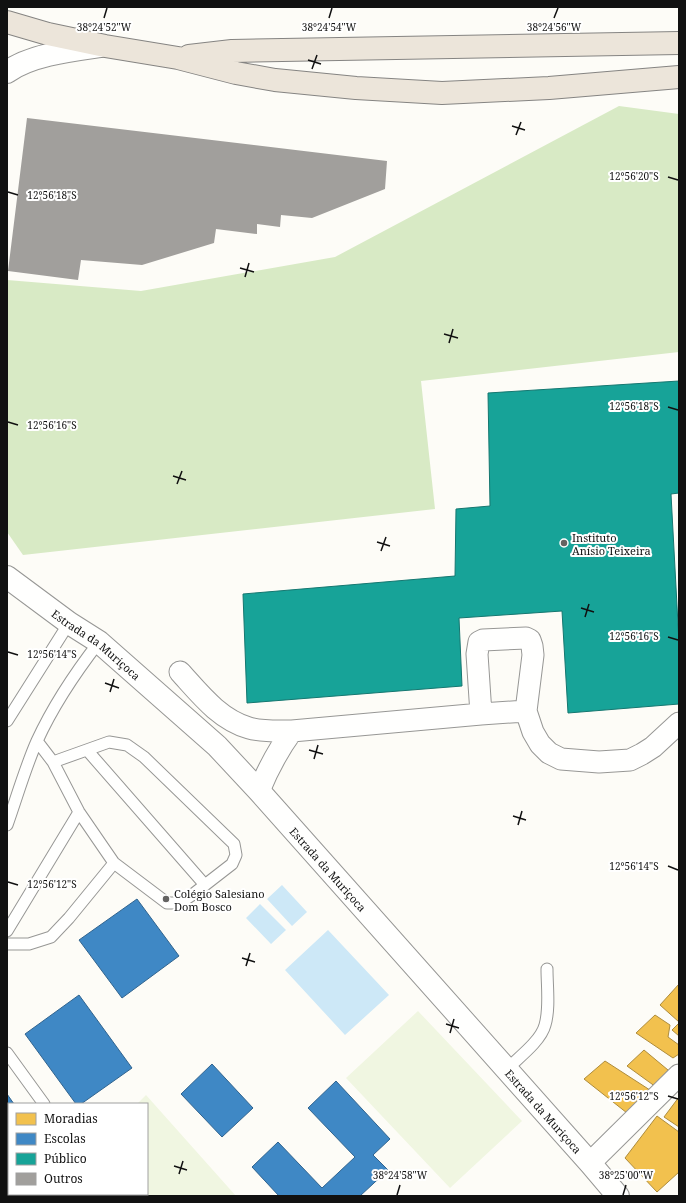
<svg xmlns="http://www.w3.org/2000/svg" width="686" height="1203" viewBox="0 0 686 1203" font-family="'Noto Serif',serif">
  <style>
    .forest { fill: #d8eac5 }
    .pitch { fill: #f0f6e1 }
    .water { fill: #cde8f7 }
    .homes { fill: #f2c14e; stroke: #ae8c3c }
    .schools { fill: #3f88c5; stroke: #31648f }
    .public { fill: #17a398; stroke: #157770 }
    .building { fill: #a19f9c }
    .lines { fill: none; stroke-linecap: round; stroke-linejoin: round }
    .service-casing { stroke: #979795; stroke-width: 13 }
    .minor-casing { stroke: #979795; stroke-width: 23 }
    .tertiary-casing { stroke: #979795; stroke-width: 24 }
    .trunk-casing { stroke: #858482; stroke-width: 24 }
    .service { stroke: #fffffe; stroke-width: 11 }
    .minor { stroke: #fffffe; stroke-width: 21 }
    .tertiary { stroke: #fffffe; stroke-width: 22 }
    .trunk { stroke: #ece5da; stroke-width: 22 }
    .ticks { fill: none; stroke: #111; stroke-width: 1.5 }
    .poi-dot { fill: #646362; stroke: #fff; stroke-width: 1.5 }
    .labels { text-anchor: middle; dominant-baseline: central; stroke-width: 4; stroke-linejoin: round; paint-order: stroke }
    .poi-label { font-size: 11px; fill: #111; stroke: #fff; text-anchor: start }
    .street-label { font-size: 11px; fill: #111; stroke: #fff }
    .ticks-label { font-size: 10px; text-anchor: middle; fill: #111; stroke: #fff; stroke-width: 4; stroke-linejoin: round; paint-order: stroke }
  </style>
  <rect width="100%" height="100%" fill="#fdfcf7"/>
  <path class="forest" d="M 619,106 L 679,114 L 679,352 L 421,381 L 435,509 L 23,555 L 7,532 L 7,280 L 141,291 L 335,257 Z"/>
  <path class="pitch" d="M 418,1011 L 522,1121 L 450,1188 L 346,1078 Z
    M 146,1095 L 236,1196 L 107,1196 L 105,1194 L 147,1194 L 147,1104 L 137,1104 Z"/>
  <path class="water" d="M 282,885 L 307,912 L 292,926 L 267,899 Z
    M 260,904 L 286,930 L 271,944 L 246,918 Z
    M 328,930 L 389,995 L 345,1035 L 285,970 Z"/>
  <path class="homes" d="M 679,984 L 679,1022 L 660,1005 Z
    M 655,1015 L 670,1025 L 668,1037 L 679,1045 L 679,1054 L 673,1058 L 636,1033 Z
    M 679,1023 L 679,1036 L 672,1030 Z
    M 644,1050 L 668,1070 L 656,1087 L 627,1066 Z
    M 605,1061 L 653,1092 L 627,1113 L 584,1079 Z
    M 679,1097 L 679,1127 L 664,1117 Z
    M 657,1116 L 679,1132 L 679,1172 L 657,1192 L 625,1158 Z"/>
  <path class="schools" d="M 137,899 L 179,956 L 122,998 L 79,940 Z
    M 79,995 L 132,1068 L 81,1104 L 76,1104 L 25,1034 Z
    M 212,1064 L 253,1108 L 222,1137 L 181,1094 Z
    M 336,1081 L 390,1139 L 373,1155 L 388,1170 L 360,1196 L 279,1196 L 252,1167 L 278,1142 L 322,1188 L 355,1157 L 308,1108 Z
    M 7,1094 L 14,1104 L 9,1104 L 9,1170 L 7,1171 Z"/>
  <path class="public" d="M 679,381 L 679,493 L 671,494 L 679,643 L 679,704 L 568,713 L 562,611 L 459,618 L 462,686 L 247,703 L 243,594 L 455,576 L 456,509 L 490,506 L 488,393 Z"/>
  <path class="building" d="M 27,118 L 387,161 L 385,189 L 312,218 L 281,215 L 280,227 L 257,224 L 257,234 L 216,229 L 214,243 L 142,265 L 81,260 L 78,280 L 8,271 Z"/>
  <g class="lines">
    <defs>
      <path id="service" d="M 7,721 L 69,623
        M 87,750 L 205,885
        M 53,762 L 109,742 L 127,745 L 144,757 L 234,844 L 236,855 L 232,864 L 192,895 L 180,903 L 167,903 L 114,863
        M 7,825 C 17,797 25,768 37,741 C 53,706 75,673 99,642
        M 7,931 L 79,812
        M 7,944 L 29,944 L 51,937 L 69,918 L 114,863 L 79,812 L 53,762 L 37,741
        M 7,1053 L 44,1104
        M 507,1069 C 518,1058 541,1041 545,1025 C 550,1008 547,987 547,969
        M 11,1196 L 14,1194"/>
      <path id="minor" d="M 180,672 C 200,694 219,719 249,728 C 263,732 278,731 292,731 L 481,714 L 526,711
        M 481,714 L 477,654 L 479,642 L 483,640 L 526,638 L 530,640 L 532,646 L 533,655 L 526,711 L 533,732 L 540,744 L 549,753 L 561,759 L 599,762 L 630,760 L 642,754 L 653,747 L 679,723
        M 259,791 C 268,769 278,750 292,731
        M 590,1163 L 679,1075"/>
      <g id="tertiary">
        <path d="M 7,72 C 30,55 72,50 100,46"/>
        <path id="s1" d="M 7,577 L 69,623 L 99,642 L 217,746 L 259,791 L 590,1163 L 618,1196"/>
      </g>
      <path id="trunk" d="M 7,22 L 48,34 L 105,46 L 178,58 L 236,73 L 275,80 L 356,88 L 442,93 L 549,88 L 679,77
        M 189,56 L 232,51 L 679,43"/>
    </defs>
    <use href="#service" class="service-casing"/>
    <use href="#minor" class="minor-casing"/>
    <use href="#tertiary" class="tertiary-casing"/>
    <use href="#trunk" class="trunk-casing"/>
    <use href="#service" class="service"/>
    <use href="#minor" class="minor"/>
    <use href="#tertiary" class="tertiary"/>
    <use href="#trunk" class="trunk"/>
  </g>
  <path class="ticks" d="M 104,18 L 107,8M 329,18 L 332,8M 554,18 L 558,8M 308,60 L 321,64M 312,69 L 317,55M 512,126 L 525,130M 516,135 L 521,122M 668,177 L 678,180M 8,192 L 18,195M 240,268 L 254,272M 245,277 L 249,263M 444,334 L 458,338M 449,343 L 453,329M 668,407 L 678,410M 8,422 L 18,425M 173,476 L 186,480M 177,484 L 182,471M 377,542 L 390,546M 381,551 L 386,537M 581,608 L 594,612M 585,617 L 589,604M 668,637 L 678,640M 8,652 L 18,655M 105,683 L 119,688M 110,692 L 114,679M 309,750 L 323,754M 314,759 L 318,745M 513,816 L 526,820M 518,825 L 522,811M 668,866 L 678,870M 8,882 L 18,885M 242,958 L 255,962M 246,966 L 250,953M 446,1024 L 459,1028M 450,1033 L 454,1019M 668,1096 L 678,1099M 174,1166 L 187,1170M 179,1174 L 183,1161M 397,1195 L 400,1185M 623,1195 L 626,1185"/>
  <g class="poi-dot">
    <circle cx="564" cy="543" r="4"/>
    <circle cx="166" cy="899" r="4"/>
  </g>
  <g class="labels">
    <g class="poi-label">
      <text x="572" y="537">Instituto<tspan x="572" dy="13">Anísio Teixeira</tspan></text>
      <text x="174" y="893">Colégio Salesiano<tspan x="174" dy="13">Dom Bosco</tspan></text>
    </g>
    <g class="street-label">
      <text stroke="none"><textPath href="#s1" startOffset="112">Estrada da Muriçoca</textPath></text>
      <text stroke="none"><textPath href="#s1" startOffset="436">Estrada da Muriçoca</textPath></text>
      <text stroke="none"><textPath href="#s1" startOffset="760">Estrada da Muriçoca</textPath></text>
    </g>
  </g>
  <g class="ticks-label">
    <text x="104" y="31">38°24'52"W</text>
    <text x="329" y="31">38°24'54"W</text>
    <text x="554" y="31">38°24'56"W</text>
    <text x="634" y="180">12°56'20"S</text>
    <text x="52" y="199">12°56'18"S</text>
    <text x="634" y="410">12°56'18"S</text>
    <text x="52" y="429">12°56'16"S</text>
    <text x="634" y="640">12°56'16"S</text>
    <text x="52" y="658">12°56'14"S</text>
    <text x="634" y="870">12°56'14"S</text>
    <text x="52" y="888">12°56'12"S</text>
    <text x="634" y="1100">12°56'12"S</text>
    <text x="400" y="1179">38°24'58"W</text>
    <text x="626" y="1179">38°25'00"W</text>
  </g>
  <rect width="686" height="1203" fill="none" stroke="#111111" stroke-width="16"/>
  <rect x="8" y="1103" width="140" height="92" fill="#ffffff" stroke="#a0a0a0"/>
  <rect x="16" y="1113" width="20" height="12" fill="#f2c14e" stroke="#a0a0a0"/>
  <text x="44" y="1123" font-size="12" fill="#111111">Moradias</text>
  <rect x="16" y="1133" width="20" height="12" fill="#3f88c5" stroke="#a0a0a0"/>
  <text x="44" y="1143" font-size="12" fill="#111111">Escolas</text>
  <rect x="16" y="1153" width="20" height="12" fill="#17a398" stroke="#a0a0a0"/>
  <text x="44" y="1163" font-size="12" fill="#111111">Público</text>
  <rect x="16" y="1173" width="20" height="12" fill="#a19f9c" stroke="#a0a0a0"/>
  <text x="44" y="1183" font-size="12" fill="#111111">Outros</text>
</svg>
